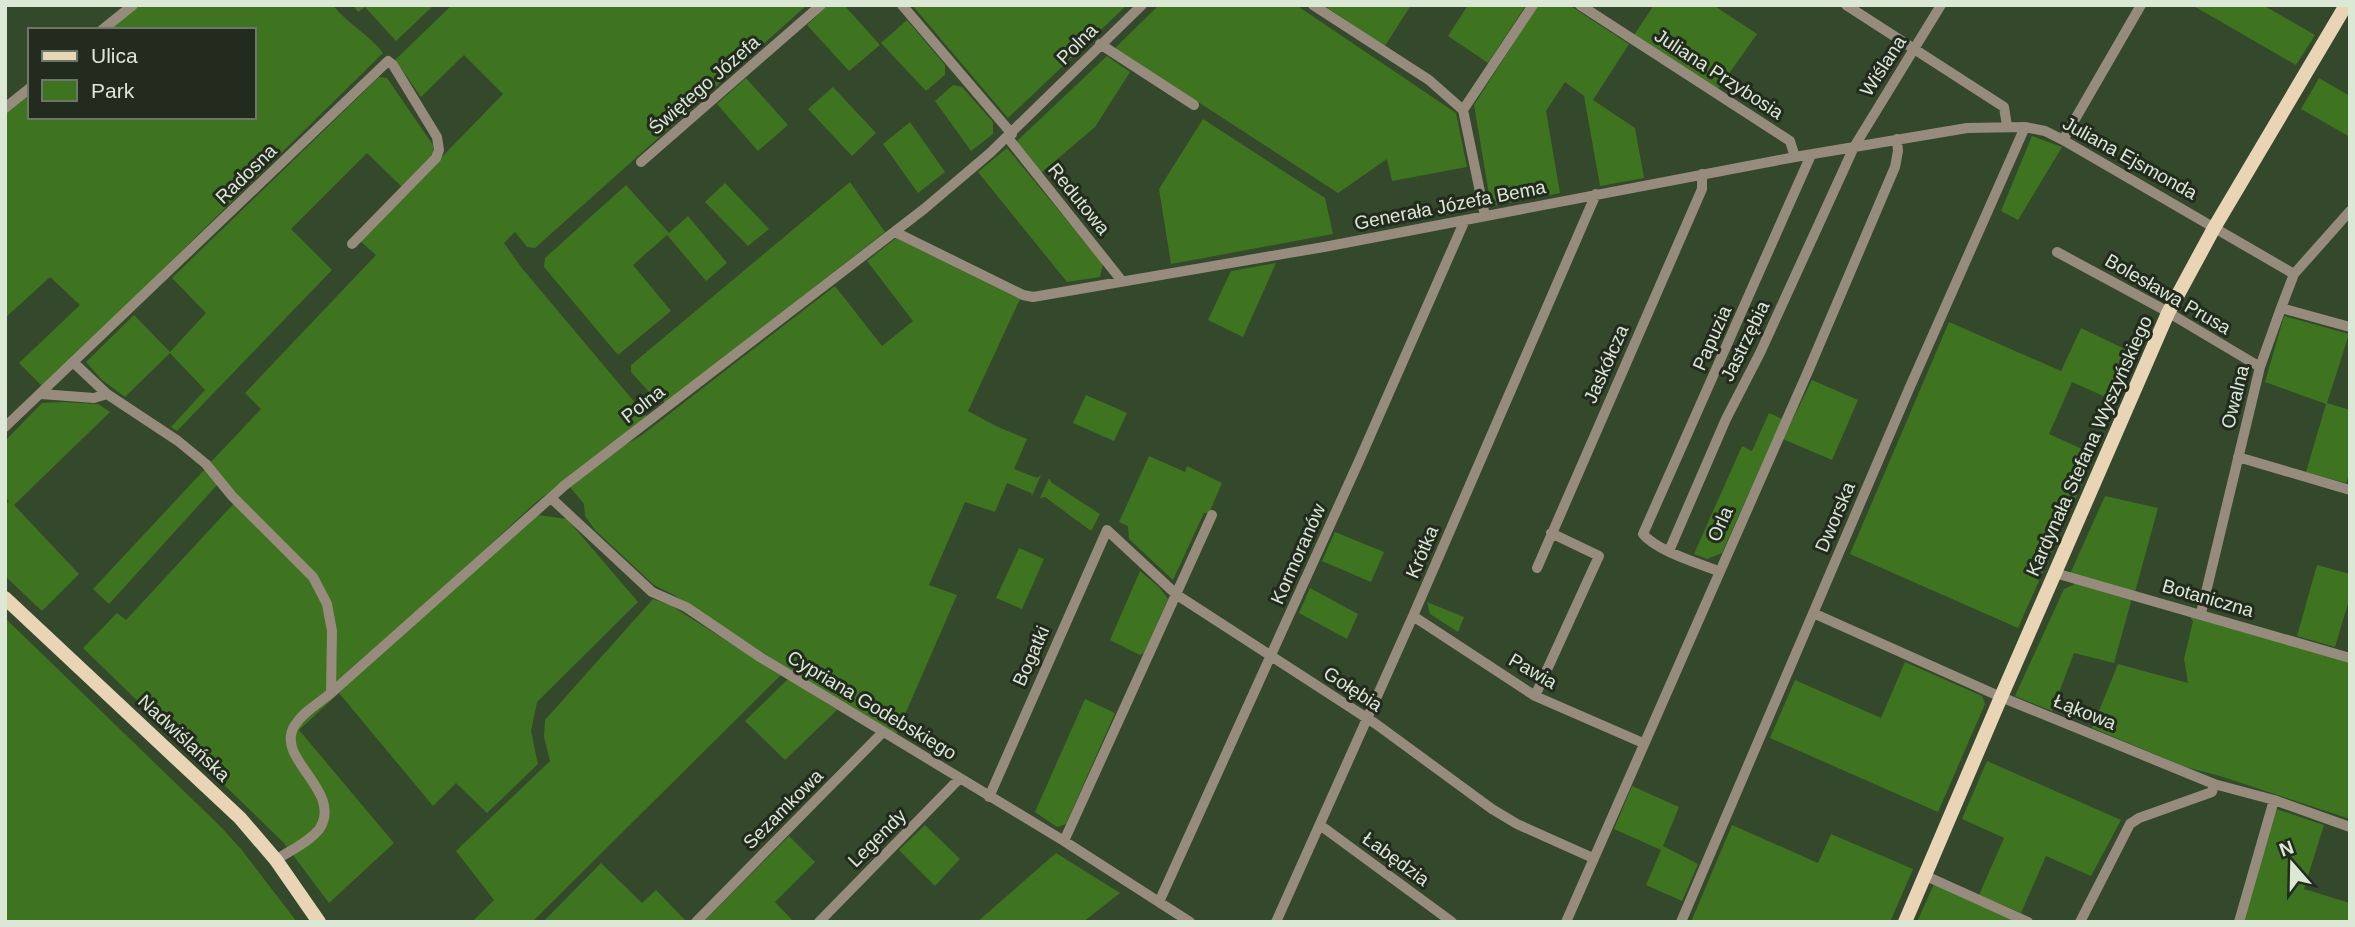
<svg xmlns="http://www.w3.org/2000/svg" width="2355" height="927" viewBox="0 0 2355 927" font-family="Arial,sans-serif">
  <style>
    .green { fill: #3e741f }
    .lines { fill: none; stroke-linecap: round; stroke-linejoin: round }
    .minor { stroke: #968b7d; stroke-width: 10 }
    .major { stroke: #e9d4b6; stroke-width: 14 }
    .labels { text-anchor: middle; dominant-baseline: central; stroke-width: 6; stroke-linejoin: round; paint-order: stroke }
    .street-label { font-size: 19px; fill: #dbe8d6; stroke: #222b1e }
  </style>
  <rect width="100%" height="100%" fill="#34482b"/>
  <path class="green" d="M 136,5 L 333,5 C 347,24 369,34 383,53 L 43,387 L 19,363 L 80,305 L 50,277 L 5,318 L 5,110 L 30,90 L 30,117 L 254,117 L 254,30 L 105,30 Z
    M 353,5 L 434,5 L 396,41 L 365,7 L 358,12 Z
    M 452,5 L 807,5 L 535,248 L 527,247 L 515,232 L 504,243 L 521,267 L 647,417 L 535,503 L 438,593 L 538,515 L 567,519 L 638,602 L 537,702 L 531,731 L 538,764 L 487,813 L 456,783 L 433,806 L 339,693 L 299,730 L 394,843 L 329,903 L 284,843 L 83,648 L 117,613 L 126,620 L 238,499 L 211,462 L 261,409 L 245,393 L 376,255 L 360,241 L 503,94 L 464,55 L 421,97 L 395,60 Z
    M 828,5 L 844,5 L 880,45 L 849,71 L 807,25 Z
    M 912,5 L 1127,5 L 1008,118 Z
    M 1159,5 L 1296,5 L 1456,113 L 1467,167 L 1392,181 L 1387,159 L 1338,193 L 1115,48 Z
    M 1323,5 L 1411,5 L 1385,46 Z
    M 1468,5 L 1526,5 L 1488,63 L 1448,36 Z
    M 1538,5 L 1569,5 L 1629,44 L 1593,100 L 1635,128 L 1644,178 L 1600,186 L 1584,96 L 1565,82 L 1546,111 L 1560,193 L 1491,206 L 1474,105 Z
    M 1654,5 L 1713,5 L 1757,34 L 1718,89 L 1634,35 Z
    M 2192,5 L 2263,5 L 2315,35 L 2296,65 Z
    M 907,20 L 945,65 L 945,75 L 926,91 L 881,43 Z
    M 1107,56 L 1130,72 L 1095,127 L 1041,173 L 1016,142 Z
    M 379,77 L 387,78 L 433,145 L 433,154 L 402,187 L 367,153 L 291,229 L 332,270 L 177,431 L 171,427 L 205,390 L 170,353 L 125,397 L 102,380 L 86,362 L 134,315 L 170,352 L 206,313 L 172,278 Z
    M 746,78 L 788,125 L 758,151 L 717,104 Z
    M 2319,78 L 2350,96 L 2350,137 L 2301,109 Z
    M 953,85 L 962,87 L 993,122 L 993,134 L 971,151 L 935,101 Z
    M 833,87 L 876,133 L 852,156 L 808,109 Z
    M 1203,119 L 1325,198 L 1333,234 L 1171,264 L 1159,189 Z
    M 910,122 L 945,172 L 918,193 L 883,144 Z
    M 2032,136 L 2062,147 L 2018,220 L 2001,211 Z
    M 1007,148 L 1103,264 L 1100,277 L 1067,282 L 978,172 Z
    M 850,182 L 885,232 L 665,403 L 659,395 L 651,394 L 631,372 L 631,365 Z
    M 725,183 L 769,229 L 748,246 L 705,202 Z
    M 626,185 L 669,233 L 688,216 L 727,263 L 706,281 L 667,235 L 633,265 L 671,311 L 618,355 L 544,267 L 545,258 Z
    M 896,238 L 1020,299 L 968,411 L 998,427 L 1027,439 L 1014,469 L 1037,478 L 1041,475 L 1032,496 L 1031,493 L 1007,483 L 995,512 L 965,502 L 929,585 L 957,595 L 896,735 L 841,703 L 674,595 L 654,585 L 595,530 L 585,516 L 584,504 L 570,487 L 615,451 L 642,435 L 835,286 L 882,346 L 913,321 L 867,261 Z
    M 1276,263 L 1243,337 L 1208,320 L 1231,271 Z
    M 2284,316 L 2349,334 L 2327,403 L 2350,410 L 2350,472 L 2346,483 L 2306,472 L 2326,404 L 2265,382 Z
    M 1949,322 L 2061,371 L 2081,328 L 2137,355 L 2117,402 L 2072,382 L 2049,434 L 2095,455 L 2018,628 L 1850,554 Z
    M 1812,380 L 1858,400 L 1832,460 L 1783,439 Z
    M 1086,395 L 1127,413 L 1114,441 L 1073,423 Z
    M 63,402 L 98,404 L 110,412 L 14,505 L 79,574 L 42,611 L 5,576 L 5,505 L 9,501 L 5,497 L 5,441 L 42,403 Z
    M 1769,413 L 1782,419 L 1722,553 L 1707,559 L 1694,554 L 1742,446 L 1752,451 Z
    M 1149,456 L 1185,472 L 1187,466 L 1222,483 L 1209,513 L 1204,513 L 1173,580 L 1129,539 L 1128,526 L 1119,522 Z
    M 205,469 L 217,485 L 109,604 L 93,589 Z
    M 1049,478 L 1052,483 L 1100,514 L 1091,531 L 1045,497 L 1040,498 Z
    M 2105,496 L 2158,508 L 2135,592 L 2070,574 Z
    M 1335,532 L 1384,552 L 1371,582 L 1322,561 Z
    M 1019,548 L 1044,559 L 1022,609 L 996,598 Z
    M 2317,565 L 2350,574 L 2350,597 L 2335,647 L 2297,636 Z
    M 1140,571 L 1159,587 L 1168,599 L 1144,653 L 1140,655 L 1110,640 Z
    M 2077,583 L 2132,598 L 2114,663 L 2074,653 L 2052,711 L 2015,696 L 2064,589 Z
    M 1310,588 L 1358,614 L 1347,639 L 1299,613 Z
    M 653,599 L 670,605 L 781,675 L 532,922 L 472,922 L 494,900 L 456,851 L 550,761 L 544,737 L 545,720 Z
    M 1427,602 L 1464,617 L 1458,632 L 1430,614 Z
    M 2187,613 L 2350,662 L 2350,819 L 2220,776 L 2186,767 L 2092,728 L 2118,664 L 2188,683 L 2184,659 L 2193,621 Z
    M 5,618 L 222,828 L 241,849 L 297,922 L 5,922 Z
    M 1905,662 L 1982,696 L 1985,704 L 1938,812 L 1770,738 L 1795,680 L 1881,718 Z
    M 788,679 L 837,710 L 785,760 L 745,721 Z
    M 1085,699 L 1115,713 L 1066,824 L 1057,827 L 1035,812 Z
    M 1987,761 L 2121,820 L 2091,876 L 2046,856 L 2021,913 L 1979,895 L 2004,838 L 1962,819 Z
    M 1632,786 L 1679,807 L 1663,846 L 1698,864 L 1682,901 L 1646,885 L 1661,850 L 1614,829 Z
    M 2276,809 L 2324,825 L 2304,889 L 2350,903 L 2350,922 L 2244,922 Z
    M 925,825 L 960,859 L 935,886 L 899,850 Z
    M 1732,825 L 1818,863 L 1831,834 L 1913,869 L 1890,922 L 1691,922 Z
    M 789,836 L 815,862 L 775,902 L 794,922 L 703,922 Z
    M 1056,853 L 1120,893 L 1083,922 L 977,922 Z
    M 601,863 L 642,903 L 656,890 L 687,922 L 543,922 Z
    M 1934,884 L 2019,922 L 1917,922 Z"/>
  <g class="lines">
    <path class="minor" d="M 902,5 L 1012,134
      M 1313,5 L 1429,80 L 1463,110 L 1485,216
      M 1580,5 L 1790,141 L 1795,157
      M 1846,5 L 2004,107 L 2007,126
      M 102,30 L 133,5
      M 1100,44 L 1194,105
      M 5,108 L 30,88
      M 1463,110 L 1533,5
      M 1008,138 L 1122,281
      M 2063,140 L 2141,5
      M 641,162 L 821,5
      M 895,232 L 1023,295 L 1033,297 L 1324,247 L 1795,157 L 1967,128 L 2025,127 L 2045,131 L 2063,140 L 2294,274
      M 2057,252 L 2159,307 L 2260,367
      M 2281,308 L 2350,327
      M 74,363 L 107,394 L 178,441 L 206,464 L 232,496 L 313,577 L 327,604 L 332,631 L 331,693
      M 41,394 L 94,398 L 107,394
      M 5,427 L 388,61 L 393,65 L 437,137 L 439,150 L 436,158 L 352,244
      M 2238,457 L 2350,490
      M 551,498 L 652,592 L 686,607 L 760,657 L 1064,841 L 1190,922
      M 1669,551 L 1726,419 L 1760,353 L 1854,147 L 1941,5
      M 1537,568 L 1702,189 L 1702,174
      M 1718,571 C 1698,563 1657,551 1643,534 L 1811,155
      M 2055,573 L 2350,658
      M 1813,613 L 2001,697 L 2214,784 L 2274,800 L 2350,827
      M 2201,613 L 2260,367 L 2281,308 L 2294,274 L 2350,211
      M 1413,616 L 1535,696 L 1643,743
      M 1535,696 L 1599,556 L 1551,533
      M 989,797 L 1107,530 L 1177,595 L 1376,724 L 1492,809 L 1517,824 L 1593,858
      M 1320,825 L 1452,922
      M 1064,841 L 1212,515
      M 276,860 C 289,851 311,841 320,828 C 343,790 273,758 295,725 C 303,712 319,703 331,693 L 565,485 L 924,209 L 990,153 L 1142,5
      M 1926,876 L 2028,922
      M 1159,902 L 1359,461 L 1465,220
      M 696,922 L 883,732
      M 819,922 L 960,778
      M 1276,922 L 1413,616 L 1596,194
      M 1566,922 L 1809,369 L 1895,167 L 1898,151 L 1897,139
      M 1681,922 L 1909,389 L 2025,127
      M 2080,922 L 2130,824 L 2139,818 L 2212,792 L 2214,784
      M 2239,922 L 2274,800"/>
    <path class="major" d="M 5,598 L 240,818 L 276,860 L 319,922
      M 1905,922 L 2001,697 L 2168,313 L 2214,228 L 2346,5"/>
  </g>
  <g class="labels">
    <g class="street-label">
      <text transform="translate(1077 44) rotate(-45)">Polna</text>
      <text transform="translate(1883 66) rotate(-57)">Wiślana</text>
      <text transform="translate(1719 74) rotate(33)">Juliana Przybosia</text>
      <text transform="translate(704 85) rotate(-41)">Świętego Józefa</text>
      <text transform="translate(2130 158) rotate(29)">Juliana Ejsmonda</text>
      <text transform="translate(246 174) rotate(-44)">Radosna</text>
      <text transform="translate(1079 199) rotate(51)">Redutowa</text>
      <text transform="translate(1450 205) rotate(-11)">Generała Józefa Bema</text>
      <text transform="translate(2168 294) rotate(30)">Bolesława Prusa</text>
      <text transform="translate(1712 338) rotate(-66)">Papuzia</text>
      <text transform="translate(1745 341) rotate(-64)">Jastrzębia</text>
      <text transform="translate(1606 364) rotate(-66)">Jaskółcza</text>
      <text transform="translate(2235 397) rotate(-76)">Owalna</text>
      <text transform="translate(643 404) rotate(-38)">Polna</text>
      <text transform="translate(2089 446) rotate(-66)">Kardynała Stefana Wyszyńskiego</text>
      <text transform="translate(1835 517) rotate(-67)">Dworska</text>
      <text transform="translate(1720 524) rotate(-66)">Orla</text>
      <text transform="translate(1422 552) rotate(-67)">Krótka</text>
      <text transform="translate(1298 554) rotate(-66)">Kormoranów</text>
      <text transform="translate(2208 598) rotate(16)">Botaniczna</text>
      <text transform="translate(1031 656) rotate(-66)">Bogatki</text>
      <text transform="translate(1533 671) rotate(30)">Pawia</text>
      <text transform="translate(1353 689) rotate(33)">Gołębia</text>
      <text transform="translate(872 705) rotate(31)">Cypriana Godebskiego</text>
      <text transform="translate(2085 712) rotate(22)">Łąkowa</text>
      <text transform="translate(184 738) rotate(43)">Nadwiślańska</text>
      <text transform="translate(783 809) rotate(-45)">Sezamkowa</text>
      <text transform="translate(877 838) rotate(-45)">Legendy</text>
      <text transform="translate(1396 859) rotate(36)">Łabędzia</text>
    </g>
  </g>
  <rect width="2355" height="927" fill="none" stroke="#dbe8d6" stroke-width="14"/>
  <rect x="28" y="28" width="228" height="91" fill="#222b1e" stroke="#6c7768" stroke-width="2"/>
  <rect x="42" y="51" width="35" height="10" fill="#e9d4b6" stroke="#6c7768" stroke-width="2"/>
  <text x="91" y="63" font-size="21" fill="#dbe8d6">Ulica</text>
  <rect x="42" y="80" width="35" height="21" fill="#3e741f" stroke="#6c7768" stroke-width="2"/>
  <text x="91" y="98" font-size="21" fill="#dbe8d6">Park</text>
  <g transform="translate(2292 864) rotate(340)" stroke="#222b1e" stroke-width="5" paint-order="stroke">
  <path d="M0-5L12 26L0 18L-12 26Z" fill="#dbe8d6"/>
  <text y="-10" font-size="19" font-weight="bold" text-anchor="middle" fill="#dbe8d6">N</text>
  </g>
</svg>
